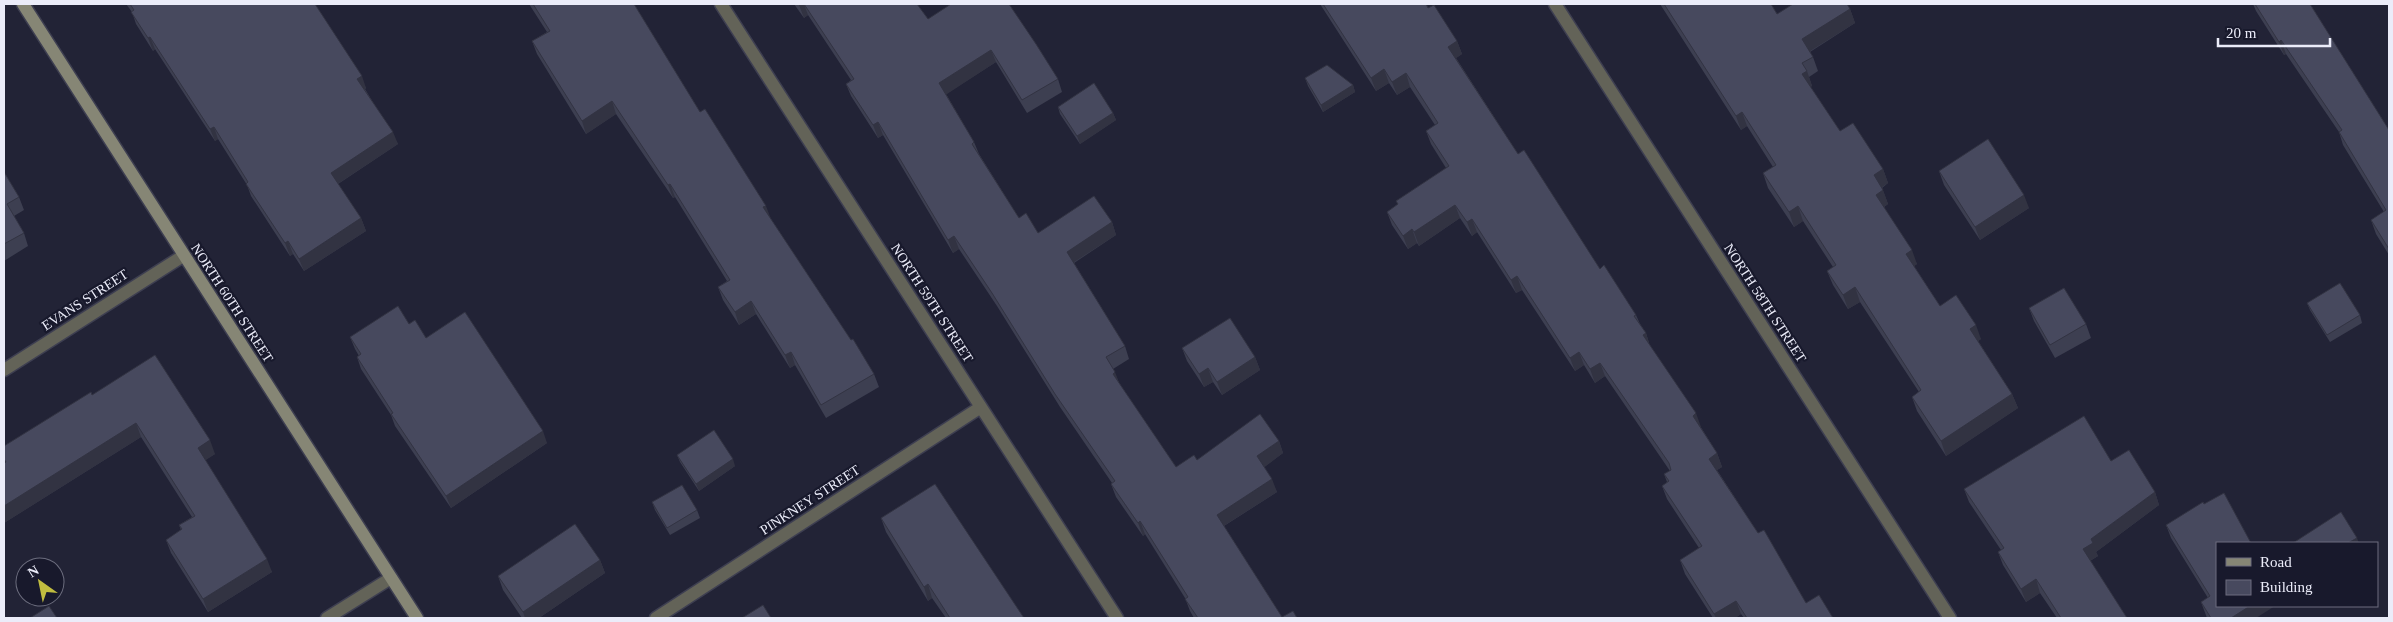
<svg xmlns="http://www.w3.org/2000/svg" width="2393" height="622" viewBox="0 0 2393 622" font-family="'Times New Roman',serif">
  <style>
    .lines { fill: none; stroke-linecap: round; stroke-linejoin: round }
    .street-casing { stroke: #3e3f51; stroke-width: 15 }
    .secondary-casing { stroke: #3e3f51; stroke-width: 15 }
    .street { stroke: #636358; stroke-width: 12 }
    .secondary { stroke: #868675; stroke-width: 12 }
    .wall { fill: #3d3f51 }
    .shaded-wall { fill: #323342 }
    .building { fill: #47495e; stroke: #323342 }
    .labels { text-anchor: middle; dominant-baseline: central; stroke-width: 4.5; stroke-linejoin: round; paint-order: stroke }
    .street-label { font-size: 14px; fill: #ebecf9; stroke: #18192c }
  </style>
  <rect width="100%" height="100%" fill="#222336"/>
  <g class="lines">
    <defs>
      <path id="street" d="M 721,4 L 1117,618
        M 1555,4 L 1950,618
        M 4,370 L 183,256
        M 327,618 L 391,578
        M 656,618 L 981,407"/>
      <path id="secondary" d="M 23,4 L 417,618"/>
    </defs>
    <use href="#street" class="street-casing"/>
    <use href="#secondary" class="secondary-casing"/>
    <use href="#street" class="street"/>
    <use href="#secondary" class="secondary"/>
  </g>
  <path class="wall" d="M 126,4 L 315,4 L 366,88 L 365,89 L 398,144 L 338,184 L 361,218 L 366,231 L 304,271 L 293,254 L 290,256 L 251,196 L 247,185 L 218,139 L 215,141 L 155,49 L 153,51 L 136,24 L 132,12 Z
    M 529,4 L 634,4 L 700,112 L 851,340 L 874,374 L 879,387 L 826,418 L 795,365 L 790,368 L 756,314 L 739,325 L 723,300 L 718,287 L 727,281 L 675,197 L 673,198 L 616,114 L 586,134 L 537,54 L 532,41 L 547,32 Z
    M 794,4 L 917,4 L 928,19 L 1058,79 L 1062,92 L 1027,113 L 996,62 L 946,94 L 974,142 L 979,154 L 1019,218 L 1038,233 L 1112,222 L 1116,235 L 1074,263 L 1125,346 L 1129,359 L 1113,369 L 1119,383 L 1176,467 L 1197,460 L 1279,441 L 1283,453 L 1264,467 L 1277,492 L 1224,526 L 1282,617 L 1297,618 L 1194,618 L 1190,611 L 1185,598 L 1145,534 L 1143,536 L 1116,497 L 1111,484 L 1112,483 L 1060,407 L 997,306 L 959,249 L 953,253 L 883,135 L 878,138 L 851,96 L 846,84 L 851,80 L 808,15 L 804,18 Z
    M 1320,4 L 1426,4 L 1428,8 L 1457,41 L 1462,54 L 1456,58 L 1518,154 L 1600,269 L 1636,315 L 1640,324 L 1646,333 L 1650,346 L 1717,453 L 1722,467 L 1717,470 L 1758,533 L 1806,603 L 1833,618 L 1744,618 L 1741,614 L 1735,618 L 1713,618 L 1685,574 L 1680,560 L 1699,548 L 1667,499 L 1662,486 L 1667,482 L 1664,474 L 1670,471 L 1605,376 L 1595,383 L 1584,365 L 1575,371 L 1522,290 L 1516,293 L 1477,232 L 1472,236 L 1460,218 L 1419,246 L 1417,243 L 1408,249 L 1392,225 L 1387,212 L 1398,204 L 1396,201 L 1446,168 L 1431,144 L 1426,131 L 1435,125 L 1410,87 L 1397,95 L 1389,83 L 1376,91 Z
    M 1660,4 L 1771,4 L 1777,14 L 1850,9 L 1855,23 L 1810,52 L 1813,57 L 1818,71 L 1809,77 L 1812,86 L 1810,87 L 1840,131 L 1883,169 L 1888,183 L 1882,188 L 1888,204 L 1884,207 L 1917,264 L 1914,266 L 1940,306 L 1981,339 L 1978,341 L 2012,394 L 2018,408 L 1946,456 L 1917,411 L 1912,397 L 1919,392 L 1860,302 L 1848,309 L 1833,285 L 1827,271 L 1833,267 L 1803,221 L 1794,227 L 1768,188 L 1763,173 L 1773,167 L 1747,126 L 1741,130 Z
    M 2253,4 L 2310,4 L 2389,130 L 2389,255 L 2376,234 L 2371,220 L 2384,212 L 2343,145 L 2339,132 L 2286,54 L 2284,55 L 2256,11 Z
    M 1305,78 L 1353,85 L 1355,92 L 1323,112 L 1308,86 Z
    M 1058,107 L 1113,113 L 1116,120 L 1080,144 L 1060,114 Z
    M 1939,171 L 2029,208 L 1980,240 L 1944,185 Z
    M 4,172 L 19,197 L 24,210 L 14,216 L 24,233 L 28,246 L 4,261 Z
    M 2307,303 L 2360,315 L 2362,323 L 2330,342 L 2310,310 Z
    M 2029,308 L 2086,324 L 2091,338 L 2055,358 L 2034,321 Z
    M 409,324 L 547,443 L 451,508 L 395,426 L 391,415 L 361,369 L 357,357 L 359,356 L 355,349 L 350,337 Z
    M 1182,348 L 1255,357 L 1260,370 L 1222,395 L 1213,382 L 1204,387 L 1187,361 Z
    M 92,395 L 215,454 L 205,460 L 272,572 L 208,612 L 171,553 L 166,540 L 181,530 L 179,525 L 192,517 L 141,437 L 4,523 L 4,446 Z
    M 677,455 L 735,466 L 699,491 L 680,462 Z
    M 1964,489 L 2155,492 L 2159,505 L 2096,552 L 2098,556 L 2090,561 L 2127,618 L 2057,618 L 2040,593 L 2026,602 L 2003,565 L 1998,552 L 2001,550 L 1969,502 Z
    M 652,502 L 697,510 L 700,518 L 670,535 L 655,510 Z
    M 881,518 L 1024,618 L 946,618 L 932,598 L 928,601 L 886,532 Z
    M 2166,525 L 2256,618 L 2207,618 L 2201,602 L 2208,598 L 2171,538 Z
    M 600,560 L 605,573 L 539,618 L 522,618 L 503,590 L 498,576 Z"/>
  <path class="shaded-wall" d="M 801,4 L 804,4 L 808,15 L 804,18 L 799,5 Z
    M 1850,9 L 1855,23 L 1807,53 L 1802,39 Z
    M 150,37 L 155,49 L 153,51 L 148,38 Z
    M 2281,40 L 2286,54 L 2284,55 L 2279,42 Z
    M 1457,41 L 1462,54 L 1453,60 L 1448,47 Z
    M 991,50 L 996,62 L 944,96 L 939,83 Z
    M 1384,69 L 1389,83 L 1376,91 L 1371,78 Z
    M 1807,71 L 1812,86 L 1807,89 L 1802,74 Z
    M 1406,73 L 1410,87 L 1397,95 L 1392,82 Z
    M 362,76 L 366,88 L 362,91 L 357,79 Z
    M 1353,85 L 1355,92 L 1323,112 L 1321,105 Z
    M 612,101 L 616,114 L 586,134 L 582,121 Z
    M 1742,112 L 1747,126 L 1741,130 L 1736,116 Z
    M 1113,113 L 1116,120 L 1080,144 L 1077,136 Z
    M 878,122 L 883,135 L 878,138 L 873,125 Z
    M 214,127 L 218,139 L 215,141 L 210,129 Z
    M 393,132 L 398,144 L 336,185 L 331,173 Z
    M 1883,169 L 1888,183 L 1879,189 L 1874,175 Z
    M 670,184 L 675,197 L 673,198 L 668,185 Z
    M 1883,190 L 1888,204 L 1881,209 L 1876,195 Z
    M 2024,195 L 2029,208 L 1980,240 L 1975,227 Z
    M 1455,205 L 1460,218 L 1419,246 L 1414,232 Z
    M 766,206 L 771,219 L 763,207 Z
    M 1798,206 L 1803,221 L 1794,227 L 1789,212 Z
    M 361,218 L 366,231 L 304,271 L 299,259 Z
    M 1472,219 L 1477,232 L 1472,236 L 1467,222 Z
    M 1112,222 L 1116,235 L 1071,264 L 1067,252 Z
    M 1412,229 L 1417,243 L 1408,249 L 1403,236 Z
    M 954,236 L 959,249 L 953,253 L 948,240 Z
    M 288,241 L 293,254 L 290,256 L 285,243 Z
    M 1912,250 L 1917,264 L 1911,268 L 1906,254 Z
    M 1517,276 L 1522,290 L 1516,293 L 1511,280 Z
    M 1855,287 L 1860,302 L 1848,309 L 1843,295 Z
    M 751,301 L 756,314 L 739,325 L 735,312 Z
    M 1976,325 L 1981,339 L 1975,343 L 1970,329 Z
    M 1646,333 L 1650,347 L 1643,335 Z
    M 791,352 L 795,365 L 790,368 L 785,355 Z
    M 1579,352 L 1584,365 L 1575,371 L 1570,358 Z
    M 1255,357 L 1260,370 L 1222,395 L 1217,382 Z
    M 1600,363 L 1605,376 L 1595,383 L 1590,369 Z
    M 1208,368 L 1213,382 L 1204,387 L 1199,374 Z
    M 1115,372 L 1120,385 L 1113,374 Z
    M 2012,394 L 2018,408 L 1946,456 L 1941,441 Z
    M 1696,413 L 1701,427 L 1698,429 L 1693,416 Z
    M 136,423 L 141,437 L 4,523 L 4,506 Z
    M 543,431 L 547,443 L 451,508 L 446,496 Z
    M 210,440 L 215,454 L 203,462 L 198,448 Z
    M 1279,441 L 1283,453 L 1262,469 L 1257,456 Z
    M 1717,453 L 1722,467 L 1714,472 L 1709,459 Z
    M 733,459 L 735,466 L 699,491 L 696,484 Z
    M 1272,479 L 1277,492 L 1222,527 L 1217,515 Z
    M 2155,492 L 2159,505 L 2096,552 L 2098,556 L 2088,562 L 2083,549 L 2091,539 Z
    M 1140,521 L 1145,534 L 1143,536 L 1138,523 Z
    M 2357,538 L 2359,543 L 2348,543 Z
    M 267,559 L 272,572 L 208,612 L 203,599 Z
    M 600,560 L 605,573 L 539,618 L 525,618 L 523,612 Z
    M 2036,579 L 2040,593 L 2026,602 L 2021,589 Z
    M 928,584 L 932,598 L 928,601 L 924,587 Z
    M 1736,601 L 1741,614 L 1735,618 L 1716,618 L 1714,614 Z
    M 2250,606 L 2275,606 L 2256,618 L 2231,618 Z"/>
  <path class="building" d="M 130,4 L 315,4 L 362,76 L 357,79 L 393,132 L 331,173 L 361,218 L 299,259 L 288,241 L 285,243 L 246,184 L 248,182 L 214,127 L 210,129 L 150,37 L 148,38 L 131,12 L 134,10 Z
    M 533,4 L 634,4 L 700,112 L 705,109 L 766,206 L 763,207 L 851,340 L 853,339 L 874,374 L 821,405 L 791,352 L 785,355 L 751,301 L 735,312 L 718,287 L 730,280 L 670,184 L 668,185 L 612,101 L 582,121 L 532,41 L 550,31 Z
    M 804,4 L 917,4 L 928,19 L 951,4 L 1009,4 L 1036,44 L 1058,79 L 1022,100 L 991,50 L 939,83 L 974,142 L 972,144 L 1019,218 L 1026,213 L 1038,233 L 1094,196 L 1112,222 L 1067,252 L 1125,346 L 1106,357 L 1115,372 L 1113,374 L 1176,467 L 1194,455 L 1197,460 L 1260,414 L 1279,441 L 1257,456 L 1272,479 L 1217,515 L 1282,617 L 1293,611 L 1297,618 L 1198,618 L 1185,599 L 1188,597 L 1140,521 L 1138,523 L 1111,484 L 1115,481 L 1055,394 L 992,293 L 954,236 L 948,240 L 878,122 L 873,125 L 846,84 L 854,79 Z
    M 1323,4 L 1426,4 L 1428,8 L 1434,5 L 1457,41 L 1448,47 L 1518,154 L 1524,150 L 1600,269 L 1604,265 L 1636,315 L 1634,316 L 1646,333 L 1643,335 L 1696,413 L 1693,416 L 1717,453 L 1709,459 L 1758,533 L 1764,530 L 1806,603 L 1819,595 L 1833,618 L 1747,618 L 1736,601 L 1714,614 L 1680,560 L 1702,546 L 1662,486 L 1669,481 L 1664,474 L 1671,470 L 1669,463 L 1600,363 L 1590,369 L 1579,352 L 1570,358 L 1517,276 L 1511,280 L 1472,219 L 1467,222 L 1455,205 L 1414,232 L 1412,229 L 1403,236 L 1387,212 L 1398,204 L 1396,201 L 1449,166 L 1426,131 L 1438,123 L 1406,73 L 1392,82 L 1384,69 L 1371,78 Z
    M 1664,4 L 1771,4 L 1777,14 L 1793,4 L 1847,4 L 1850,9 L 1802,39 L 1813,57 L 1802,63 L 1807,71 L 1802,74 L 1840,131 L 1853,123 L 1883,169 L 1874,175 L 1883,190 L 1876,195 L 1912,250 L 1906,254 L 1940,306 L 1956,295 L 1976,325 L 1970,329 L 2012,394 L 1941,441 L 1912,397 L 1921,390 L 1855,287 L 1843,295 L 1827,271 L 1836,265 L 1798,206 L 1789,212 L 1763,173 L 1776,165 L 1742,112 L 1736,116 Z
    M 2255,4 L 2310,4 L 2389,130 L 2389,249 L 2371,220 L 2386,210 L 2339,132 L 2342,130 L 2281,40 L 2279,42 Z
    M 1327,65 L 1353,85 L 1321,105 L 1305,78 Z
    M 1094,83 L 1113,113 L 1077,136 L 1058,107 Z
    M 1988,139 L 2024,195 L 1975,227 L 1939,171 Z
    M 4,172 L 19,197 L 7,204 L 24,233 L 4,244 Z
    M 2340,283 L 2360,315 L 2327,335 L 2307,303 Z
    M 2064,288 L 2086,324 L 2050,345 L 2029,308 Z
    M 398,306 L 409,324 L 415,320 L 426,338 L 465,312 L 543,431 L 446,496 L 391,414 L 393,413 L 357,357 L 361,354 L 350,337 Z
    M 1230,318 L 1255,357 L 1217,382 L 1208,368 L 1199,374 L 1182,348 Z
    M 155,355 L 210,440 L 198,448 L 267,559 L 203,599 L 166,540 L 182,529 L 179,525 L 195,516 L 136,423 L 4,506 L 4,463 L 6,462 L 4,459 L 4,446 L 91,392 L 92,395 Z
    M 2084,416 L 2111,461 L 2129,450 L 2155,492 L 2091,539 L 2093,543 L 2083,549 L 2127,618 L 2061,618 L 2036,579 L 2021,589 L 1998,552 L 2004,548 L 1964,489 Z
    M 714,430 L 733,459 L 696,484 L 677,455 Z
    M 935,484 L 1024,618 L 950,618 L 928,584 L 924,587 L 881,518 Z
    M 682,485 L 697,510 L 667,528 L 652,502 Z
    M 2224,493 L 2251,543 L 2217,543 L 2217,606 L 2250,606 L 2231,618 L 2211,618 L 2201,602 L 2210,596 L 2166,525 L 2203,502 L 2204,504 Z
    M 2341,512 L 2357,538 L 2348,543 L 2293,543 Z
    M 575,524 L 600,560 L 523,612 L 498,576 Z
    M 763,605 L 771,618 L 742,618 Z
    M 49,606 L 57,618 L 30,618 Z"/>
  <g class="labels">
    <g class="street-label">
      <text transform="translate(85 300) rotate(-33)">EVANS STREET</text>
      <text transform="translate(232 303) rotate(57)">NORTH 60TH STREET</text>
      <text transform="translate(932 303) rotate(57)">NORTH 59TH STREET</text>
      <text transform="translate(1765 303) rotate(57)">NORTH 58TH STREET</text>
      <text transform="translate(810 500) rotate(-33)">PINKNEY STREET</text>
    </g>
  </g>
  <rect width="2393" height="622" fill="none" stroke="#ebecf9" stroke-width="10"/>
  <rect x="2216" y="542" width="162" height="65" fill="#18192c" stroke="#6c6d7e"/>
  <rect x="2226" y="558" width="25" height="8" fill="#868675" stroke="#6c6d7e"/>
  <text x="2260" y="567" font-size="15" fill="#ebecf9">Road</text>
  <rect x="2226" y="580" width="25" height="15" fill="#47495e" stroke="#6c6d7e"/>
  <text x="2260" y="592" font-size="15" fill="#ebecf9">Building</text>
  <g transform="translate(40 582) rotate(327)"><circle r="24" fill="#18192c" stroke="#6c6d7e"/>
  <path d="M0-4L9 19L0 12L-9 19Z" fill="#c1bd40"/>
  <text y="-8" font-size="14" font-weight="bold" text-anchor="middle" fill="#ebecf9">N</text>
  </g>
  <path d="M2218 38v8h112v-8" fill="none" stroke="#ebecf9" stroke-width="2.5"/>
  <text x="2226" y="38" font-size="15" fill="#ebecf9" stroke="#18192c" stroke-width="4" paint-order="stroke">20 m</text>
</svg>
